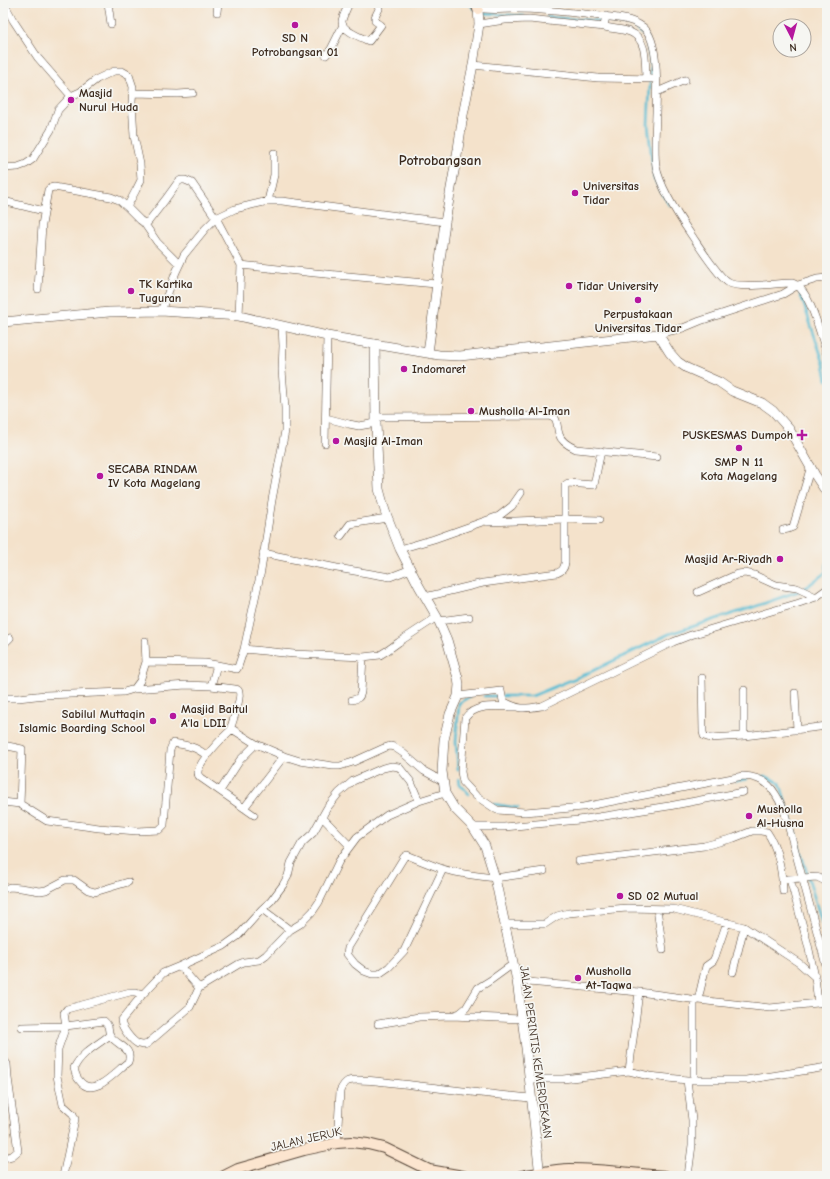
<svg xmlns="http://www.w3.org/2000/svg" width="830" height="1179" viewBox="0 0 830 1179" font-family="'Comic Neue',sans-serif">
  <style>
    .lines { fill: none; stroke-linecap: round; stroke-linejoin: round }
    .stream { stroke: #57bdd4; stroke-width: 2.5 }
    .minor-casing { stroke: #574638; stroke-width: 8 }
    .tertiary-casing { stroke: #574638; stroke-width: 10 }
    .secondary-casing { stroke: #574638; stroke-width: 12 }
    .minor { stroke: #fff; stroke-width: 7 }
    .tertiary { stroke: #fff; stroke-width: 9 }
    .secondary { stroke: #fce5cf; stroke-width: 10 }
    .poi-dot { fill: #b5179e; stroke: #f6f6f2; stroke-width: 1.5 }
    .labels { text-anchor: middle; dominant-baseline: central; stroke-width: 3.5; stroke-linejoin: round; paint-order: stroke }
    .poi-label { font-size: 12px; font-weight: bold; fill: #3b2a1e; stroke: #f6f6f2; text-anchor: start }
    .street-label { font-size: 12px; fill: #3b2a1e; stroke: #f6f6f2 }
    .quarter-label { font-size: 14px; font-weight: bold; fill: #3b2a1e; stroke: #f6f6f2 }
  </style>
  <rect width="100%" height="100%" fill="#f6f6f2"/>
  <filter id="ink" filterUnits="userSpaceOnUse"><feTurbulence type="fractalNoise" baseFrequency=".025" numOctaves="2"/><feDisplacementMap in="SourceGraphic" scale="8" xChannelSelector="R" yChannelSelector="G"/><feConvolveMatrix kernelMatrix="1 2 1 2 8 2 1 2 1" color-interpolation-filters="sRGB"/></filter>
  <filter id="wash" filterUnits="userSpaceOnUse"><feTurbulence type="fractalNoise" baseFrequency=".012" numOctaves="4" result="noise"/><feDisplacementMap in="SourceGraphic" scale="16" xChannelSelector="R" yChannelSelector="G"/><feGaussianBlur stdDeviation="0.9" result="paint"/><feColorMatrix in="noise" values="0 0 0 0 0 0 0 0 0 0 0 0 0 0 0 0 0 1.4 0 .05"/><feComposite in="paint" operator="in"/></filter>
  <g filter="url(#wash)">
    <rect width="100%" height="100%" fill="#f4e2cb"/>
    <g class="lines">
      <path class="stream" d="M 469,3 L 474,9
        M 481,13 L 524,16
        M 547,17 L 613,22 L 632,25 L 646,37 L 651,65 L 648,124 L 654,179 L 669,205
        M 800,293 L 824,364 L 827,380
        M 804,589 L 826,572 L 827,564
        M 484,696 L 532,696 L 588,673 L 669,634 L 754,607 L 799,591
        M 458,770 L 456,742 L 459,703 L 469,697
        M 760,777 L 765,776 L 780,783 L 825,933 L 827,948
        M 459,779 L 460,784 L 469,794
        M 736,781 L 747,779
        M 493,804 L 518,808"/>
    </g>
  </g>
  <g filter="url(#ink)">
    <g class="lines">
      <defs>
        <path id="minor" d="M 4,3 L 13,20 L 38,58 L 71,96
          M 108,3 L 111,24
          M 349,3 C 347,9 343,15 342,21 C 341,30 362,38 369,41 L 381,25 L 375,21 L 375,17 L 379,9 L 378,4 L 376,3
          M 478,7 L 484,9 C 494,10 504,9 515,9 C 541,9 567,12 593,15 C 609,17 629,17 643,27 C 667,46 651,135 656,166 C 660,188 679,217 692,236 C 699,246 719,278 729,283 C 741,289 778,283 792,283 C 810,287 821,338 827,354
          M 217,12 L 218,3
          M 606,16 L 604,26 L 605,27 C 613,29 622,29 630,32 C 648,39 645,63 646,78
          M 479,24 L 505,20 L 529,19 L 605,27
          M 326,55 L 331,49 L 343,25
          M 473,65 L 598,78 L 657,79
          M 657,92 L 685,80
          M 133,93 L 178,94 L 193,93
          M 3,168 L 18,167 L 26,164 L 33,159 L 51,130 L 58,110 L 71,96 L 80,92 L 97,79 L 114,71 L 122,71 L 129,75 L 133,87 L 132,102 L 134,136 L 140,164 L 141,180 L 136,190 L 127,207 L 140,220 L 144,223 L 148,222 L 165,200 L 178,182 L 181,180 L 185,180 L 192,183 L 216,218 L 241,265 L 239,316
          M 3,201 L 44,211
          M 268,201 L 274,175 L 274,153
          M 144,223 L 157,242 L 179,264
          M 241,265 L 315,273 L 436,284
          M 38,289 L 42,225 L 48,190 L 50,188 L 54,187 L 111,197 L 119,200 L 127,207
          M 161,311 L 176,272 L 184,255 L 205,229 L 216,218 L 235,209 L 268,201 L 282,201 L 445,222
          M 282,326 L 283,346 L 282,370 L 285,408 L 285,431 L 272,500 L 261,571 L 244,649 L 294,654 L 363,657 L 380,655 L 388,650 L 399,642 L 437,617
          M 658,334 L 683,328 L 700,321 L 783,294 L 798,285 L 817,279 L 827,278
          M 376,417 L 550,416 L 555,418 C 558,423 557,428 559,434 C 561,442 569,446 576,449 L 657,457
          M 326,418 L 349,424 L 359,426 L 376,423
          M 325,443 L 327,336
          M 488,522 L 565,519 L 599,520
          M 783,530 L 788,529 L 793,527 L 811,466
          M 341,536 L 350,524 L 387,518
          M 400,549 L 434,539 L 499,516 L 512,506 L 521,493
          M 263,553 L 337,568 L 390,577 L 411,569
          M 698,592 L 738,574 L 745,573 L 754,575 L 776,585 L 797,588 L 816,597
          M 425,597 L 483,583 L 557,573 C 562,571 564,569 565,563 L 565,485 L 568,483 L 594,485 L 601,451
          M 439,621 L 469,617
          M 3,645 L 10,638
          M 146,662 L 205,663 L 217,665
          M 702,678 L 703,732 L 704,736 L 710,738 L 744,736 L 827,726
          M 211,686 L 217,665 L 237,669 L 238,667 L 244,649
          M 134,689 L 186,685 L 211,686 L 235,689 C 236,689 237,689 238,690 C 243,694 233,720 231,727 L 232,729 C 224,736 197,763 198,773 C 198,776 199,776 201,778 L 254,815
          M 795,693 L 797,730
          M 458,696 L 501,691 L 503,701 C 519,710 524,709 542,706 L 673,642 L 691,635 L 799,603 L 816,597 L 827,589
          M 3,698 L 18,698 L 45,695 L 124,692 L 134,689 L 140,681 L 146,662 L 145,641
          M 352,700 C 357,699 360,698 361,692 L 363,657
          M 514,707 C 497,707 476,703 465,718 L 461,772 L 463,782 L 476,796 L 497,810 L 525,812 L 583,807 L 743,776 C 767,777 774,789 784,810 L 827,969
          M 232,729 L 256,744
          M 744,736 L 744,690
          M 3,745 L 22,749 L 20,804 L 3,802
          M 220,791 L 240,760 L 256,744 L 284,756 L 300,761 L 333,766 L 340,766 L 353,762 L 384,748 L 390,746 L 394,747 L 403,753 L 424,771 L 444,782
          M 20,804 L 47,821 L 99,828 L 137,831 L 159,830 L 164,825 L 170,750 L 173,743 C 186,745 197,747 207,756
          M 244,808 L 284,756
          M 322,817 L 350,846
          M 473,827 L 504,827 L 579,820 L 669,806 L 743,792
          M 579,861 L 704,846 L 734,838 L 752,831 L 761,831 L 767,832 C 778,848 782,872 783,891
          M 443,869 L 404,951 L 389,967 L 379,974 L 372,974 L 364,971 L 355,964 L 347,954 L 348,948 L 404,857 L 407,855 C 419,860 431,865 443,869 C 459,874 478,876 495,878 L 544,871
          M 787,879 L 817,877 L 827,882
          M 790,879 L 808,945 L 815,977
          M 3,889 L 10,887 L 21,888 L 40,891 L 46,890 L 65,880 L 74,880 L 88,890 L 95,892 L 128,882
          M 657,909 L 663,950
          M 505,924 L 545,924 L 557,916 L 568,913 L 627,908 L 674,909 L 744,927 L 799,963 L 815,977 L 818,1003
          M 290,930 L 262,909 L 271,901 L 283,885 L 288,876 L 291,863 L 302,843 L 313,833 L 327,808 L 339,793 L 353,781 L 383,768 L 392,766 L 399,767 L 411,782 L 419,801
          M 180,966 L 224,946 L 238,936 L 262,909
          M 733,972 L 744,927
          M 517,981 L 639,992 L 698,1000 L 770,1008 L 827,1002
          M 199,988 L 180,966 L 163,973 L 143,994 L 121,1021 C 122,1028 131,1040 138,1044 C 141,1045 145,1045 147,1044 L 190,1007 L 199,988 L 239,964 L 244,962 L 259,960 L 266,955 L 290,930 L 300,924 L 313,911 L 319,902 L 339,861 L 357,837 L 387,815 L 419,801 L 445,793
          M 698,1000 L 706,966 L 713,961 L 715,957 L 727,922
          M 454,1015 L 460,1013 L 466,1008 L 478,988 L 491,980 L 513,964
          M 378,1024 L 419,1017 L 452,1016 L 522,1019
          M 22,1027 L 66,1026 L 64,1013 L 67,1009 L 130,992 L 135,992 L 143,994
          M 3,1059 L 7,1064 L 8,1078
          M 629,1071 L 639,992
          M 3,1079 L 8,1078 L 18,1151 L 12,1156 L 3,1158
          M 529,1079 L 563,1079 L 629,1071 L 649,1076 L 687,1080 L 746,1080 L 827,1067
          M 687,1080 L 692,1120 L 692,1145 L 688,1176
          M 694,1080 L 694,1000
          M 337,1143 L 340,1091 C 342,1087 344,1083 348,1081 C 357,1078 384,1082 394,1083 C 440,1088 485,1094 531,1098
          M 63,1176 L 75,1119 L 73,1114 L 63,1105 L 57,1076 L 58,1049 L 66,1026 L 104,1021 C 111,1027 107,1029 110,1035 C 115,1045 134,1047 128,1062 C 116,1071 93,1100 79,1080 C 76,1077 75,1072 74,1068 C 81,1053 97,1045 110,1035"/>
        <path id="tertiary" d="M 3,322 L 109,312 L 161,311 L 239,316 L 327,336 L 439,355 L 460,356 L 658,334 L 670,353 L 678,362 L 687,368 L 719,382 L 732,391 L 762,403 L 773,411 L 789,429 L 815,475 L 827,493
          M 375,344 L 376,423 L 379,489 L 385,511 L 400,549 L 419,586 L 437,617 L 447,640 L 458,678 L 459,685 L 458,696 L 450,714 L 444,740 L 442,771 L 445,793 L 454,808 L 473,827 L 485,846 L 495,878 L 517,981 L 526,1048 L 540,1176
          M 428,353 L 445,222 L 458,149 L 463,115 L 473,65 L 479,24 L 478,9"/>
        <path id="secondary" d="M 476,3 L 478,9
          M 224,1176 L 238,1169 L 304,1150 L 337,1143 L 351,1142 L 368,1144 L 384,1148 L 429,1170 L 463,1176
          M 521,1176 C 537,1174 553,1169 570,1169 C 602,1169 634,1174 665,1176"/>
      </defs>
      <use href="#minor" class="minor-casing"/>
      <use href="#tertiary" class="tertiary-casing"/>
      <use href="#secondary" class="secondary-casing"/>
      <use href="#minor" class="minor"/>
      <use href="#tertiary" class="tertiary"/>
      <use href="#secondary" class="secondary"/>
    </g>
  </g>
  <g class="poi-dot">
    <circle cx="295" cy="25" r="4"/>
    <circle cx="71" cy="100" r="4"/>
    <circle cx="575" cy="193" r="4"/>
    <circle cx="569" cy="286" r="4"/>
    <circle cx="131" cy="291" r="4"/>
    <circle cx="638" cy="300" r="4"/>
    <circle cx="404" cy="369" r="4"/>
    <circle cx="471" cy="411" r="4"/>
    <path d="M800 429h4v4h4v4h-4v4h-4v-4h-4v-4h4z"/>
    <circle cx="336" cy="441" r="4"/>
    <circle cx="739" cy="448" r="4"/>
    <circle cx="100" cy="476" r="4"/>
    <circle cx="780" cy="559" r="4"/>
    <circle cx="173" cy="716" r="4"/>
    <circle cx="153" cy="721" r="4"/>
    <circle cx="749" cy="816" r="4"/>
    <circle cx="620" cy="896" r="4"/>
    <circle cx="578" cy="978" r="4"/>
  </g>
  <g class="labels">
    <g class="poi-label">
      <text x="295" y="38" text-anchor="middle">SD N<tspan x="295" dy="14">Potrobangsan 01</tspan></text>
      <text x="79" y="93">Masjid<tspan x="79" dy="14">Nurul Huda</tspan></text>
      <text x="583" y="186">Universitas<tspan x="583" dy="14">Tidar</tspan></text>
      <text x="139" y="284">TK Kartika<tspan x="139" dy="14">Tuguran</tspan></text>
      <text x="577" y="286">Tidar University</text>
      <text x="638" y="314" text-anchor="middle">Perpustakaan<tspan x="638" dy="14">Universitas Tidar</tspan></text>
      <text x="412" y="369">Indomaret</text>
      <text x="479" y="411">Musholla Al-Iman</text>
      <text x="793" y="435" text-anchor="end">PUSKESMAS Dumpoh</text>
      <text x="344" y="441">Masjid Al-Iman</text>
      <text x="739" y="462" text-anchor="middle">SMP N 11<tspan x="739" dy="14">Kota Magelang</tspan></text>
      <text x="108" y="469">SECABA RINDAM<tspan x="108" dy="14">IV Kota Magelang</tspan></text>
      <text x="772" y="559" text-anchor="end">Masjid Ar-Riyadh</text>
      <text x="181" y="709">Masjid Baitul<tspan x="181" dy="14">A'la LDII</tspan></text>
      <text x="145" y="714" text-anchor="end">Sabilul Muttaqin<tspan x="145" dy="14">Islamic Boarding School</tspan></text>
      <text x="757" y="809">Musholla<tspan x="757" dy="14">Al-Husna</tspan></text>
      <text x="628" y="896">SD 02 Mutual</text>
      <text x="586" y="971">Musholla<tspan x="586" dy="14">At-Taqwa</tspan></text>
    </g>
    <g class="street-label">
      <text transform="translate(536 1052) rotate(82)">JALAN PERINTIS KEMERDEKAAN</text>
      <text transform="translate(306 1139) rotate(-13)">JALAN JERUK</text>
    </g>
    <g class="quarter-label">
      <text x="440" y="160">Potrobangsan</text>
    </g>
  </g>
  <rect width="830" height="1179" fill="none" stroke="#f6f6f2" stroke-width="16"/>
  <g transform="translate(792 38) rotate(174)"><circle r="19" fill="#f6f6f2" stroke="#aba49d"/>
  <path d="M0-3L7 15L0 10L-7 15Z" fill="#b5179e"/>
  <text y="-6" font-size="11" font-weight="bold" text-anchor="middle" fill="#3b2a1e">N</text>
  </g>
</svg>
